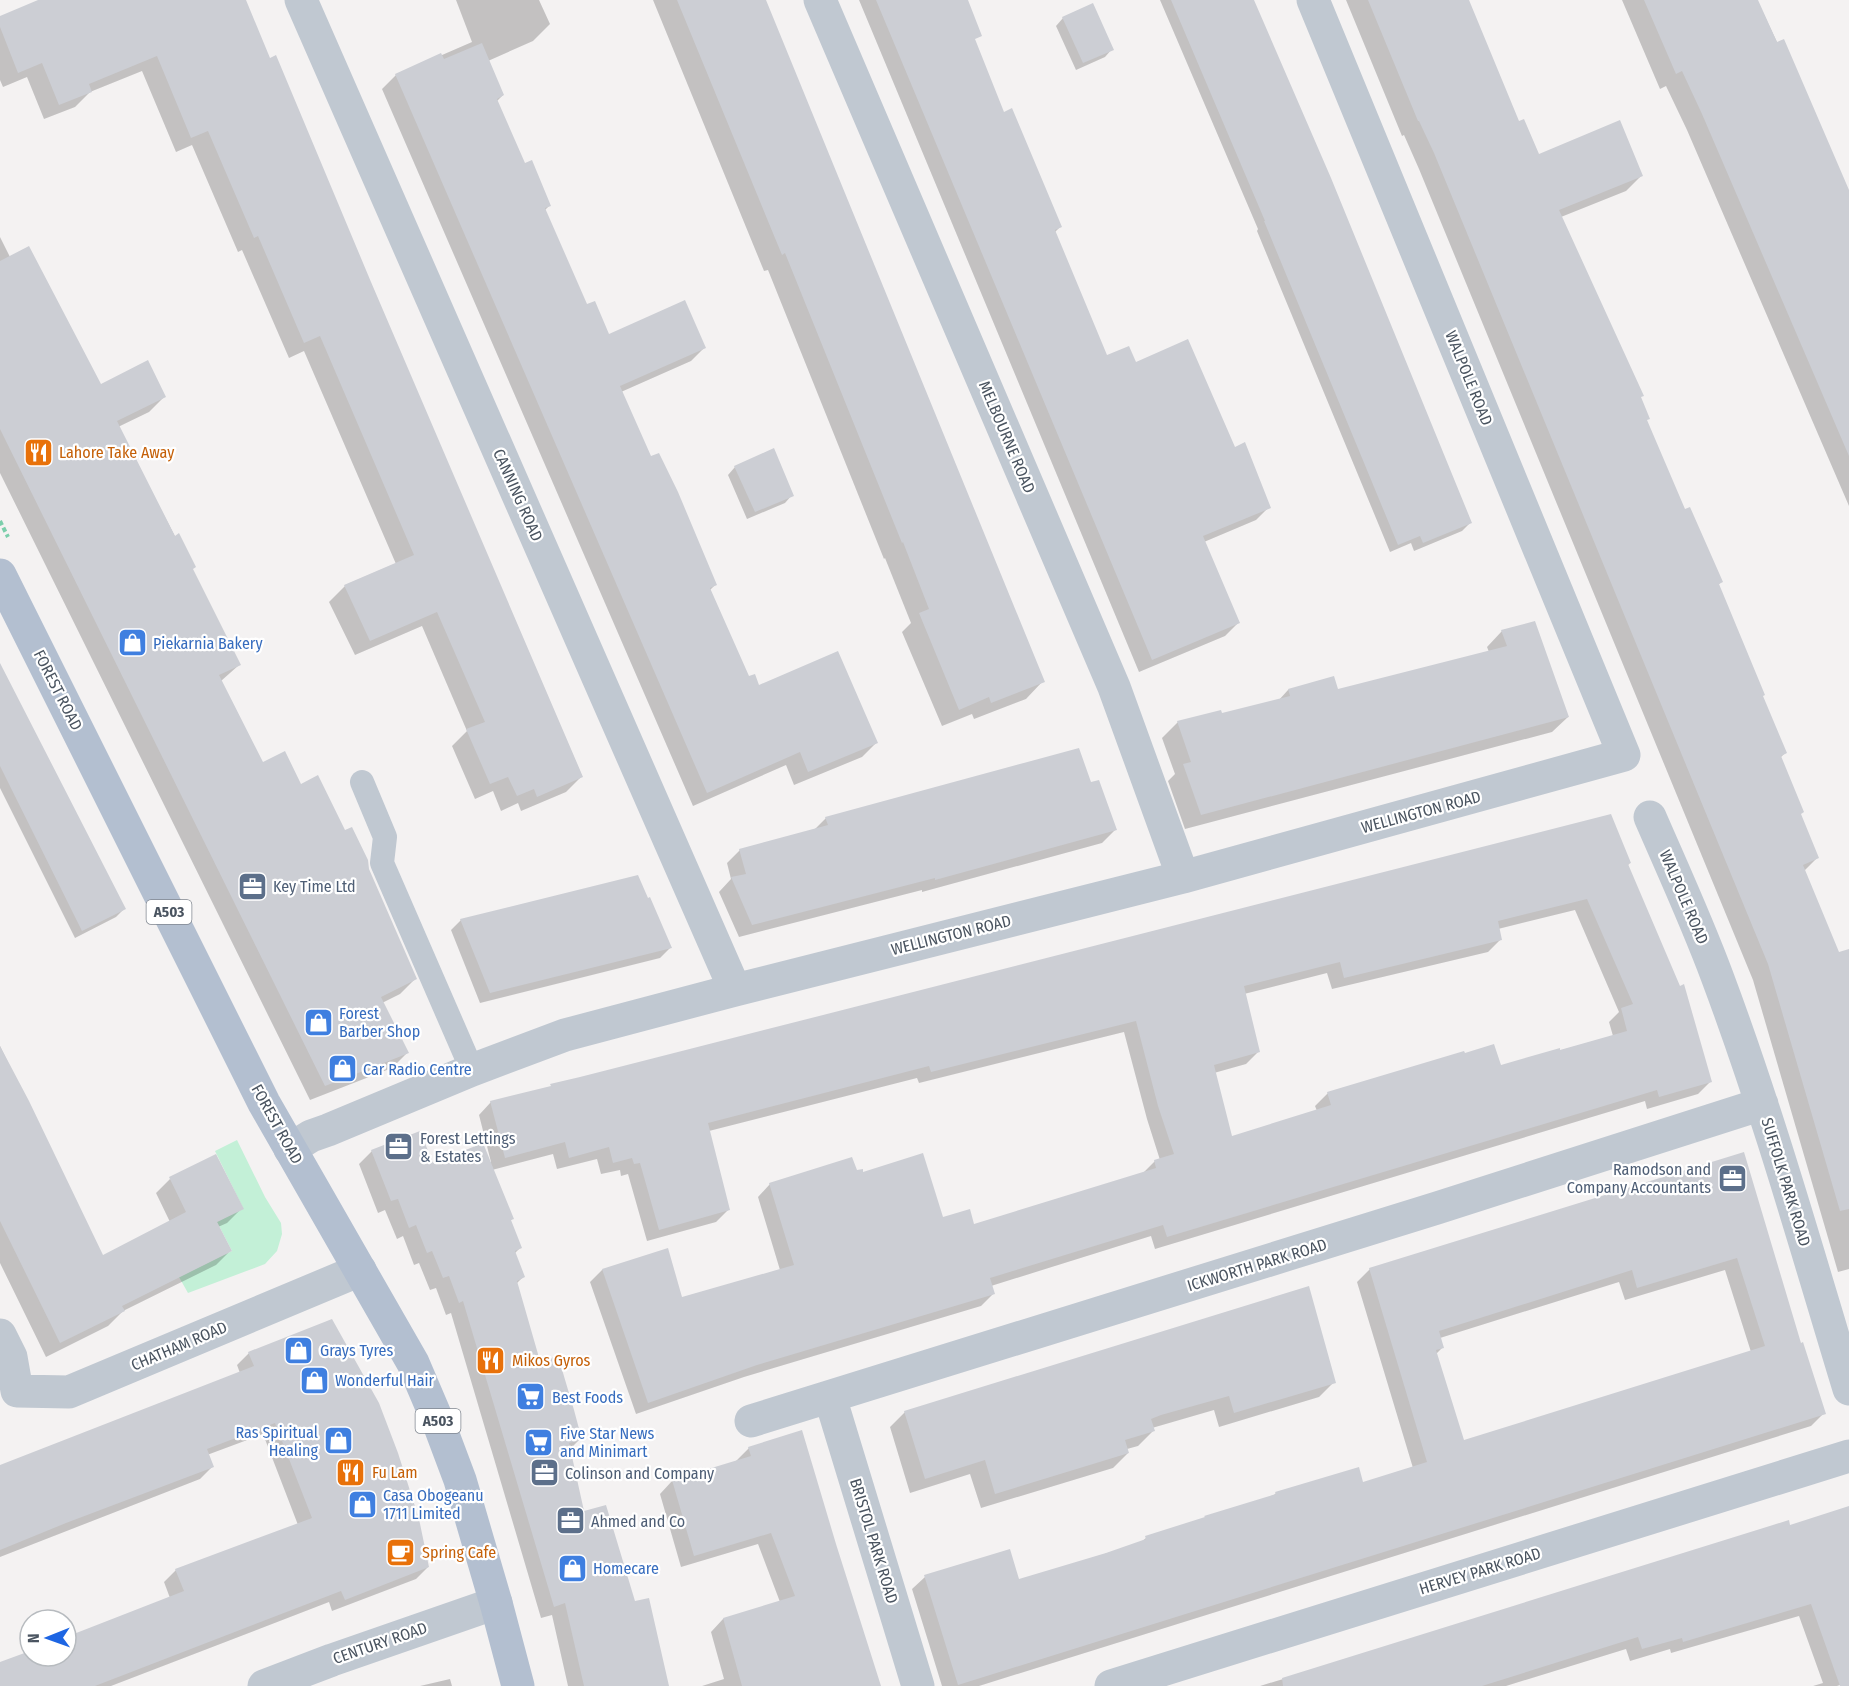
<svg xmlns="http://www.w3.org/2000/svg" width="1849" height="1686" viewBox="0 0 1849 1686" font-family="'Fira Sans Condensed',sans-serif">
  <style>
    .green { fill: #c3f0d7 }
    .shadow { fill: #0003; fill-rule: evenodd }
    .building { fill: #ccced4; fill-rule: evenodd }
    .lines { fill: none; stroke-linecap: round; stroke-linejoin: round }
    .path { stroke: #7bceab; stroke-width: 4; stroke-dasharray: 4.5 3; stroke-linecap: butt }
    .lane { stroke: #c0c8d1; stroke-width: 24 }
    .street { stroke: #c0c8d1; stroke-width: 33 }
    .primary { stroke: #b3bfd0; stroke-width: 33 }
    .labels { text-anchor: middle; dominant-baseline: central; stroke-width: 4.5; stroke-linejoin: round; paint-order: stroke }
    .shield { fill: #fff; stroke: #808790; stroke-width: 1.5 }
    .shield-label { font-size: 15px; font-weight: bold; fill: #4a5460 }
    .street-label { font-size: 16px; fill: #4a5460; stroke: #fff }
    .food-label { font-size: 16px; fill: #c56008; stroke: #fff; text-anchor: start }
    .shop-label { font-size: 16px; fill: #366cbe; stroke: #fff; text-anchor: start }
    .service-label { font-size: 16px; fill: #4e5e75; stroke: #fff; text-anchor: start }
  </style>
  <rect width="100%" height="100%" fill="#f4f2f2"/>
  <path class="green" d="M 237,1140 L 265,1197 L 281,1223 L 282,1234 L 277,1251 L 265,1264 L 188,1293 L 179,1277 L 232,1251 L 217,1222 L 243,1208 L 215,1151 Z"/>
  <path class="shadow" d="M 43,0 L 244,0 L 582,776 L 566,792 L 521,811 L 518,803 L 501,811 L 493,791 L 475,799 L 452,746 L 467,731 L 422,626 L 355,655 L 329,602 L 345,586 L 396,564 L 304,351 L 289,358 L 242,250 L 238,252 L 192,145 L 176,152 L 142,71 L 90,92 L 75,107 L 44,119 L 27,77 L 3,87 L 0,80 L 0,18 Z
    M 456,0 L 539,0 L 550,24 L 533,41 L 488,61 L 503,95 L 497,101 L 524,165 L 550,205 L 544,211 L 586,306 L 608,336 L 705,347 L 691,361 L 621,392 L 651,458 L 715,585 L 710,590 L 749,678 L 758,687 L 876,743 L 862,757 L 794,785 L 786,765 L 693,806 L 382,89 L 396,75 L 472,42 Z
    M 653,0 L 764,0 L 1043,681 L 1026,699 L 974,719 L 972,714 L 942,726 L 902,632 L 911,623 L 885,558 L 884,559 L 768,270 L 764,271 Z
    M 859,0 L 956,0 L 1003,113 L 1060,227 L 1054,233 L 1106,357 L 1135,364 L 1234,449 L 1269,507 L 1256,520 L 1204,542 L 1238,623 L 1225,636 L 1139,672 Z
    M 1160,0 L 1253,0 L 1471,522 L 1462,531 L 1414,551 L 1411,543 L 1390,552 L 1257,231 L 1258,229 Z
    M 1346,0 L 1466,0 L 1519,123 L 1538,156 L 1641,176 L 1626,191 L 1561,217 L 1640,398 L 1646,421 L 1684,511 L 1721,582 L 1718,585 L 1785,753 L 1780,758 L 1800,815 L 1817,858 L 1804,871 L 1838,954 L 1849,950 L 1849,1269 L 1838,1272 L 1753,980 L 1419,169 L 1404,135 L 1402,136 Z
    M 1622,0 L 1757,0 L 1849,194 L 1849,506 L 1687,130 L 1666,86 L 1660,89 Z
    M 1063,18 L 1112,49 L 1105,57 L 1076,70 L 1056,26 Z
    M 0,237 L 10,257 L 100,386 L 164,397 L 149,412 L 118,427 L 192,569 L 239,665 L 221,681 L 262,764 L 345,832 L 367,869 L 415,979 L 400,994 L 382,1003 L 407,1053 L 392,1068 L 310,1100 L 0,473 Z
    M 735,467 L 792,495 L 785,503 L 747,519 L 728,475 Z
    M 1502,631 L 1568,717 L 1552,732 L 1185,829 L 1168,781 L 1175,774 L 1162,738 L 1178,722 L 1221,715 L 1278,701 L 1288,690 L 1337,691 L 1489,652 L 1487,647 Z
    M 0,665 L 124,909 L 116,917 L 75,938 L 0,788 Z
    M 1090,784 L 1115,830 L 1102,843 L 922,892 L 922,890 L 739,937 L 719,892 L 731,879 L 727,863 L 740,850 L 813,831 L 826,818 Z
    M 1630,863 L 1627,866 L 1710,1082 L 1698,1094 L 1647,1109 L 1645,1101 L 1155,1249 L 1151,1236 L 991,1286 L 993,1294 L 981,1306 L 744,1377 L 636,1414 L 590,1282 L 602,1270 L 667,1250 L 681,1298 L 780,1270 L 758,1197 L 770,1184 L 856,1172 L 862,1174 L 942,1219 L 973,1226 L 1142,1174 L 1155,1161 L 1160,1160 L 1147,1119 L 1124,1032 L 919,1083 L 917,1078 L 709,1131 L 729,1209 L 716,1222 L 647,1241 L 628,1174 L 621,1176 L 620,1170 L 601,1174 L 597,1159 L 557,1169 L 553,1154 L 492,1170 L 512,1219 L 510,1221 L 520,1248 L 514,1254 L 523,1277 L 516,1284 L 539,1363 L 580,1439 L 569,1450 L 583,1513 L 634,1602 L 667,1686 L 568,1686 L 552,1615 L 541,1618 L 451,1313 L 446,1315 L 436,1288 L 430,1290 L 419,1263 L 414,1265 L 403,1236 L 397,1239 L 385,1210 L 378,1213 L 359,1164 L 372,1151 L 432,1165 L 489,1163 L 491,1162 L 479,1115 L 491,1102 ZM 1575,910 L 1619,1012 L 1609,1022 L 1613,1036 L 1500,1067 L 1328,1093 L 1315,1106 L 1317,1111 L 1231,1138 L 1214,1073 L 1246,1064 L 1258,1052 L 1244,994 L 1327,973 L 1332,989 L 1488,952 L 1501,939 L 1498,929 Z
    M 461,920 L 670,948 L 660,958 L 480,1003 L 451,930 Z
    M 0,1046 L 102,1257 L 170,1222 L 156,1193 L 170,1179 L 242,1208 L 227,1223 L 218,1227 L 230,1251 L 216,1265 L 123,1311 L 108,1326 L 46,1357 L 0,1263 Z
    M 1743,1154 L 1800,1344 L 1824,1413 L 1811,1426 L 979,1686 L 942,1686 L 912,1589 L 925,1577 L 1018,1581 L 1140,1543 L 1146,1538 L 1272,1497 L 1276,1493 L 1362,1484 L 1413,1468 L 1357,1282 L 1370,1269 ZM 1725,1270 L 1751,1352 L 1463,1442 L 1436,1354 L 1442,1348 L 1440,1338 L 1619,1282 L 1625,1300 Z
    M 249,1353 L 428,1567 L 416,1579 L 332,1611 L 329,1602 L 111,1686 L 0,1686 L 0,1664 L 30,1652 L 30,1656 L 66,1656 L 66,1638 L 170,1598 L 164,1582 L 176,1570 L 298,1525 L 263,1434 L 207,1455 L 212,1467 L 200,1479 L 0,1557 L 0,1467 L 240,1373 L 237,1365 Z
    M 1334,1382 L 1319,1397 L 1219,1427 L 1214,1410 L 1152,1428 L 1153,1431 L 1138,1446 L 1127,1449 L 1128,1453 L 1113,1468 L 981,1508 L 970,1474 L 910,1493 L 890,1427 L 905,1412 Z
    M 749,1448 L 879,1686 L 702,1686 L 724,1679 L 711,1632 L 723,1619 L 780,1602 L 758,1544 L 681,1567 L 660,1494 L 672,1481 L 737,1462 L 736,1461 Z
    M 1849,1508 L 1849,1682 L 1837,1686 L 1813,1686 L 1823,1683 L 1799,1616 L 1671,1653 L 1670,1649 L 1630,1661 L 1626,1649 L 1506,1686 L 1260,1686 Z
    M 450,1679 L 452,1686 L 420,1686 Z"/>
  <path class="building" d="M 38,0 L 246,0 L 270,58 L 276,55 L 371,282 L 583,777 L 537,797 L 534,789 L 517,796 L 508,777 L 490,784 L 466,729 L 485,722 L 437,612 L 370,641 L 344,585 L 414,555 L 320,336 L 304,343 L 258,236 L 254,238 L 208,131 L 191,138 L 157,56 L 89,84 L 92,92 L 59,105 L 42,63 L 18,73 L 0,27 L 0,16 Z
    M 677,0 L 766,0 L 1045,682 L 991,703 L 989,697 L 959,710 L 919,613 L 929,609 L 903,542 L 902,543 L 785,253 L 782,255 Z
    M 876,0 L 968,0 L 982,36 L 975,39 L 1004,112 L 1012,108 L 1062,227 L 1055,230 L 1107,355 L 1129,346 L 1136,362 L 1188,339 L 1235,447 L 1245,442 L 1271,508 L 1203,536 L 1240,623 L 1152,660 Z
    M 1171,0 L 1254,0 L 1331,178 L 1472,523 L 1423,543 L 1420,536 L 1398,545 L 1264,221 L 1265,221 Z
    M 1368,0 L 1469,0 L 1519,121 L 1524,119 L 1539,154 L 1620,120 L 1643,176 L 1559,210 L 1644,396 L 1641,397 L 1650,419 L 1647,420 L 1685,509 L 1690,507 L 1723,582 L 1719,584 L 1765,695 L 1763,696 L 1787,753 L 1781,756 L 1804,812 L 1801,814 L 1819,858 L 1803,865 L 1839,952 L 1849,949 L 1849,1209 L 1840,1211 L 1768,964 L 1434,153 L 1419,121 L 1418,121 Z
    M 1644,0 L 1758,0 L 1777,42 L 1784,39 L 1849,190 L 1849,456 L 1702,114 L 1682,71 L 1676,74 Z
    M 1093,3 L 1114,50 L 1083,63 L 1062,17 Z
    M 482,43 L 504,95 L 497,99 L 525,163 L 532,160 L 551,206 L 545,208 L 587,304 L 595,301 L 609,334 L 685,300 L 706,348 L 620,386 L 651,456 L 659,453 L 678,492 L 717,585 L 710,588 L 749,676 L 755,674 L 759,685 L 838,651 L 878,743 L 808,772 L 800,752 L 707,793 L 395,74 L 441,53 L 444,59 Z
    M 29,246 L 101,384 L 148,360 L 166,397 L 117,421 L 175,536 L 179,533 L 196,567 L 193,569 L 241,665 L 219,675 L 263,762 L 285,751 L 301,784 L 318,775 L 345,830 L 352,827 L 368,860 L 369,869 L 417,979 L 381,997 L 409,1053 L 325,1086 L 0,429 L 0,261 Z
    M 774,448 L 794,496 L 755,512 L 734,466 Z
    M 1535,621 L 1569,717 L 1201,815 L 1183,764 L 1191,762 L 1177,721 L 1221,710 L 1222,713 L 1290,696 L 1288,689 L 1334,676 L 1338,689 L 1507,646 L 1501,630 Z
    M 0,663 L 126,909 L 82,931 L 0,766 Z
    M 1079,748 L 1091,782 L 1099,780 L 1117,830 L 935,880 L 935,878 L 752,925 L 731,877 L 746,874 L 739,849 L 828,825 L 825,817 Z
    M 1611,814 L 1631,863 L 1628,864 L 1680,986 L 1684,984 L 1712,1082 L 1659,1097 L 1657,1090 L 1167,1237 L 1163,1225 L 990,1278 L 995,1294 L 757,1365 L 648,1403 L 602,1269 L 668,1248 L 682,1297 L 794,1265 L 769,1183 L 852,1157 L 857,1170 L 863,1169 L 863,1172 L 923,1153 L 943,1217 L 970,1209 L 974,1224 L 1156,1168 L 1154,1160 L 1174,1154 L 1158,1106 L 1136,1021 L 931,1072 L 929,1066 L 708,1123 L 730,1210 L 659,1230 L 640,1163 L 634,1164 L 632,1158 L 613,1163 L 609,1147 L 569,1158 L 565,1142 L 505,1158 L 490,1101 L 551,1086 L 550,1084 L 580,1077 ZM 1587,899 L 1633,1004 L 1621,1008 L 1627,1031 L 1560,1050 L 1560,1048 L 1501,1065 L 1494,1044 L 1465,1053 L 1464,1051 L 1327,1092 L 1331,1105 L 1232,1136 L 1214,1065 L 1260,1052 L 1244,986 L 1340,962 L 1344,978 L 1502,940 L 1498,921 Z
    M 638,875 L 648,898 L 650,897 L 672,948 L 490,993 L 460,919 Z
    M 0,1046 L 29,1101 L 103,1255 L 186,1212 L 169,1177 L 216,1154 L 244,1209 L 217,1222 L 232,1251 L 122,1306 L 125,1311 L 60,1343 L 0,1221 Z
    M 420,1131 L 433,1163 L 483,1143 L 514,1219 L 511,1220 L 522,1248 L 515,1251 L 525,1277 L 517,1281 L 540,1361 L 558,1356 L 574,1410 L 582,1440 L 569,1443 L 584,1511 L 606,1505 L 635,1601 L 649,1598 L 669,1686 L 584,1686 L 565,1603 L 554,1607 L 463,1301 L 459,1303 L 449,1276 L 443,1278 L 432,1251 L 427,1253 L 416,1225 L 409,1228 L 398,1199 L 391,1201 L 371,1150 Z
    M 1744,1152 L 1801,1343 L 1803,1342 L 1826,1414 L 958,1685 L 924,1575 L 1010,1549 L 1019,1579 L 1106,1553 L 1146,1539 L 1145,1536 L 1205,1517 L 1204,1516 L 1276,1494 L 1275,1492 L 1359,1467 L 1363,1482 L 1427,1462 L 1369,1268 ZM 1737,1258 L 1765,1346 L 1464,1440 L 1436,1350 L 1444,1348 L 1439,1331 L 1632,1270 L 1637,1288 Z
    M 1309,1286 L 1336,1383 L 1234,1413 L 1229,1396 L 1161,1415 L 1151,1419 L 1155,1431 L 1125,1440 L 1129,1453 L 995,1494 L 985,1460 L 925,1479 L 904,1411 Z
    M 332,1319 L 379,1403 L 398,1453 L 419,1519 L 429,1567 L 345,1600 L 341,1591 L 95,1686 L 0,1686 L 0,1662 L 30,1651 L 30,1656 L 66,1656 L 66,1637 L 184,1591 L 175,1569 L 312,1518 L 275,1423 L 207,1449 L 214,1467 L 66,1523 L 0,1550 L 0,1465 L 254,1366 L 248,1352 Z
    M 802,1430 L 836,1544 L 881,1686 L 742,1686 L 723,1618 L 795,1596 L 771,1533 L 694,1556 L 672,1480 L 751,1456 L 748,1447 Z
    M 1849,1506 L 1849,1686 L 1840,1686 L 1811,1604 L 1683,1642 L 1682,1638 L 1642,1649 L 1638,1637 L 1482,1686 L 1283,1686 L 1282,1678 L 1789,1520 L 1790,1525 Z"/>
  <g class="lines">
    <path class="path" d="M 0,521 L 8,537"/>
    <path class="lane" d="M 362,782 L 385,837 L 382,863 L 472,1070"/>
    <path class="street" d="M 301,0 L 735,990
      M 820,0 L 1114,687 L 1183,877
      M 1650,817 C 1673,870 1697,922 1717,976 C 1768,1112 1807,1251 1849,1389
      M 290,1149 L 311,1136 L 328,1130 L 472,1070 L 565,1035 L 735,990 L 1183,877 L 1624,755 L 1313,0
      M 0,1335 L 11,1357 L 17,1391
      M 17,1391 L 69,1392 L 360,1270
      M 830,1397 L 918,1686
      M 751,1421 L 1437,1208 L 1762,1104
      M 264,1686 L 332,1660 L 496,1603
      M 1111,1686 L 1849,1456"/>
    <path class="primary" d="M 0,575 L 264,1103 L 413,1363 L 439,1424 L 460,1480 L 496,1603 L 518,1686"/>
  </g>
  <defs>
    <symbol id="restaurant-square" viewBox="-11 -11 22 22"><rect x="-9" y="-9" width="18" height="18" rx="4" fill="#e8710a" stroke="#fff"/><path d="M-5-6h1v4h1v-4h1v4h1v-4h1v5L-1.5 .5V6h-2V.5L-5-1ZM5-6V6H3V1.5H1.5Q1.5-4 5-6Z" fill="#fff"/></symbol>
    <symbol id="shop-square" viewBox="-11 -11 22 22"><rect x="-9" y="-9" width="18" height="18" rx="4" fill="#3f7fe0" stroke="#fff"/><path d="M-5-2.5h2.3a2.7 3.5 0 0 1 5.4 0H5L5.5 6h-11ZM-1.5-2.5h3a1.5 2.3 0 0 0-3 0Z" fill="#fff"/></symbol>
    <symbol id="office-square" viewBox="-11 -11 22 22"><rect x="-9" y="-9" width="18" height="18" rx="4" fill="#5c6f8a" stroke="#fff"/><path d="M-6-3h4V-5.5h4V-3h4V5H-6ZM-1-4.5V-3h2v-1.5ZM-6 0V1H6V0Z" fill="#fff"/></symbol>
    <symbol id="supermarket-square" viewBox="-11 -11 22 22"><rect x="-9" y="-9" width="18" height="18" rx="4" fill="#3f7fe0" stroke="#fff"/><path d="M-6-5.5h2.5l.6 2H6L4.5 2H-2.5L-4.4-4H-6ZM-1.5 3.2a1.3 1.3 0 1 0 .1 0ZM3 3.2a1.3 1.3 0 1 0 .1 0Z" fill="#fff"/></symbol>
    <symbol id="cafe-square" viewBox="-11 -11 22 22"><rect x="-9" y="-9" width="18" height="18" rx="4" fill="#e8710a" stroke="#fff"/><path d="M-5.5-4.5H6V0H3Q3 3.5 0 3.5H-2.5Q-5.5 3.5-5.5 0ZM3-3.2v2h1.7v-2ZM-6 4.5H4V6H-6Z" fill="#fff"/></symbol>
  </defs>
  <g fill-rule="evenodd">
    <use href="#restaurant-square" x="22" y="436" width="33" height="33"/>
    <use href="#shop-square" x="116" y="626" width="33" height="33"/>
    <use href="#office-square" x="236" y="870" width="33" height="33"/>
    <use href="#shop-square" x="302" y="1006" width="33" height="33"/>
    <use href="#shop-square" x="326" y="1052" width="33" height="33"/>
    <use href="#office-square" x="382" y="1130" width="33" height="33"/>
    <use href="#office-square" x="1716" y="1162" width="33" height="33"/>
    <use href="#shop-square" x="282" y="1334" width="33" height="33"/>
    <use href="#restaurant-square" x="474" y="1344" width="33" height="33"/>
    <use href="#shop-square" x="298" y="1364" width="33" height="33"/>
    <use href="#supermarket-square" x="514" y="1380" width="33" height="33"/>
    <use href="#shop-square" x="322" y="1424" width="33" height="33"/>
    <use href="#supermarket-square" x="522" y="1426" width="33" height="33"/>
    <use href="#restaurant-square" x="334" y="1456" width="33" height="33"/>
    <use href="#office-square" x="528" y="1456" width="33" height="33"/>
    <use href="#shop-square" x="346" y="1488" width="33" height="33"/>
    <use href="#office-square" x="554" y="1504" width="33" height="33"/>
    <use href="#cafe-square" x="384" y="1536" width="33" height="33"/>
    <use href="#shop-square" x="556" y="1552" width="33" height="33"/>
  </g>
  <g class="labels">
    <g class="shield">
      <rect x="146.5" y="900" width="45" height="24" rx="4.5"/>
      <rect x="415.5" y="1409" width="45" height="24" rx="4.5"/>
    </g>
    <g class="shield-label">
      <text x="169" y="912">A503</text>
      <text x="438" y="1421">A503</text>
    </g>
    <g class="street-label">
      <text transform="translate(1469 378) rotate(68)">WALPOLE ROAD</text>
      <text transform="translate(1007 437) rotate(67)">MELBOURNE ROAD</text>
      <text transform="translate(518 495) rotate(66)">CANNING ROAD</text>
      <text transform="translate(58 690) rotate(63)">FOREST ROAD</text>
      <text transform="translate(1421 812) rotate(-15)">WELLINGTON ROAD</text>
      <text transform="translate(1684 897) rotate(67)">WALPOLE ROAD</text>
      <text transform="translate(951 935) rotate(-14)">WELLINGTON ROAD</text>
      <text transform="translate(277 1124) rotate(61)">FOREST ROAD</text>
      <text transform="translate(1786 1182) rotate(73)">SUFFOLK PARK ROAD</text>
      <text transform="translate(1257 1265) rotate(-17)">ICKWORTH PARK ROAD</text>
      <text transform="translate(179 1346) rotate(-23)">CHATHAM ROAD</text>
      <text transform="translate(874 1541) rotate(73)">BRISTOL PARK ROAD</text>
      <text transform="translate(1480 1571) rotate(-17)">HERVEY PARK ROAD</text>
      <text transform="translate(380 1643) rotate(-19)">CENTURY ROAD</text>
    </g>
    <g class="food-label">
      <text x="59" y="452">Lahore Take Away</text>
      <text x="512" y="1360">Mikos Gyros</text>
      <text x="372" y="1472">Fu Lam</text>
      <text x="422" y="1552">Spring Cafe</text>
    </g>
    <g class="shop-label">
      <text x="153" y="643">Piekarnia Bakery</text>
      <text x="339" y="1013">Forest<tspan x="339" dy="18">Barber Shop</tspan></text>
      <text x="363" y="1069">Car Radio Centre</text>
      <text x="320" y="1350">Grays Tyres</text>
      <text x="335" y="1380">Wonderful Hair</text>
      <text x="552" y="1397">Best Foods</text>
      <text x="318" y="1432" text-anchor="end">Ras Spiritual<tspan x="318" dy="18">Healing</tspan></text>
      <text x="560" y="1433">Five Star News<tspan x="560" dy="18">and Minimart</tspan></text>
      <text x="383" y="1495">Casa Obogeanu<tspan x="383" dy="18">1711 Limited</tspan></text>
      <text x="593" y="1568">Homecare</text>
    </g>
    <g class="service-label">
      <text x="273" y="886">Key Time Ltd</text>
      <text x="420" y="1138">Forest Lettings<tspan x="420" dy="18">&amp; Estates</tspan></text>
      <text x="1711" y="1169" text-anchor="end">Ramodson and<tspan x="1711" dy="18">Company Accountants</tspan></text>
      <text x="565" y="1473">Colinson and Company</text>
      <text x="591" y="1521">Ahmed and Co</text>
    </g>
  </g>
  <g transform="translate(48 1638) rotate(269)"><circle r="28" fill="#ffffff" stroke="#b7bbbf" stroke-width="1.5"/>
  <path d="M0-4.5L10 22L0 15L-10 22Z" fill="#1d65e3"/>
  <text y="-9" font-size="16" font-weight="bold" text-anchor="middle" fill="#4a5460">N</text>
  </g>
</svg>
